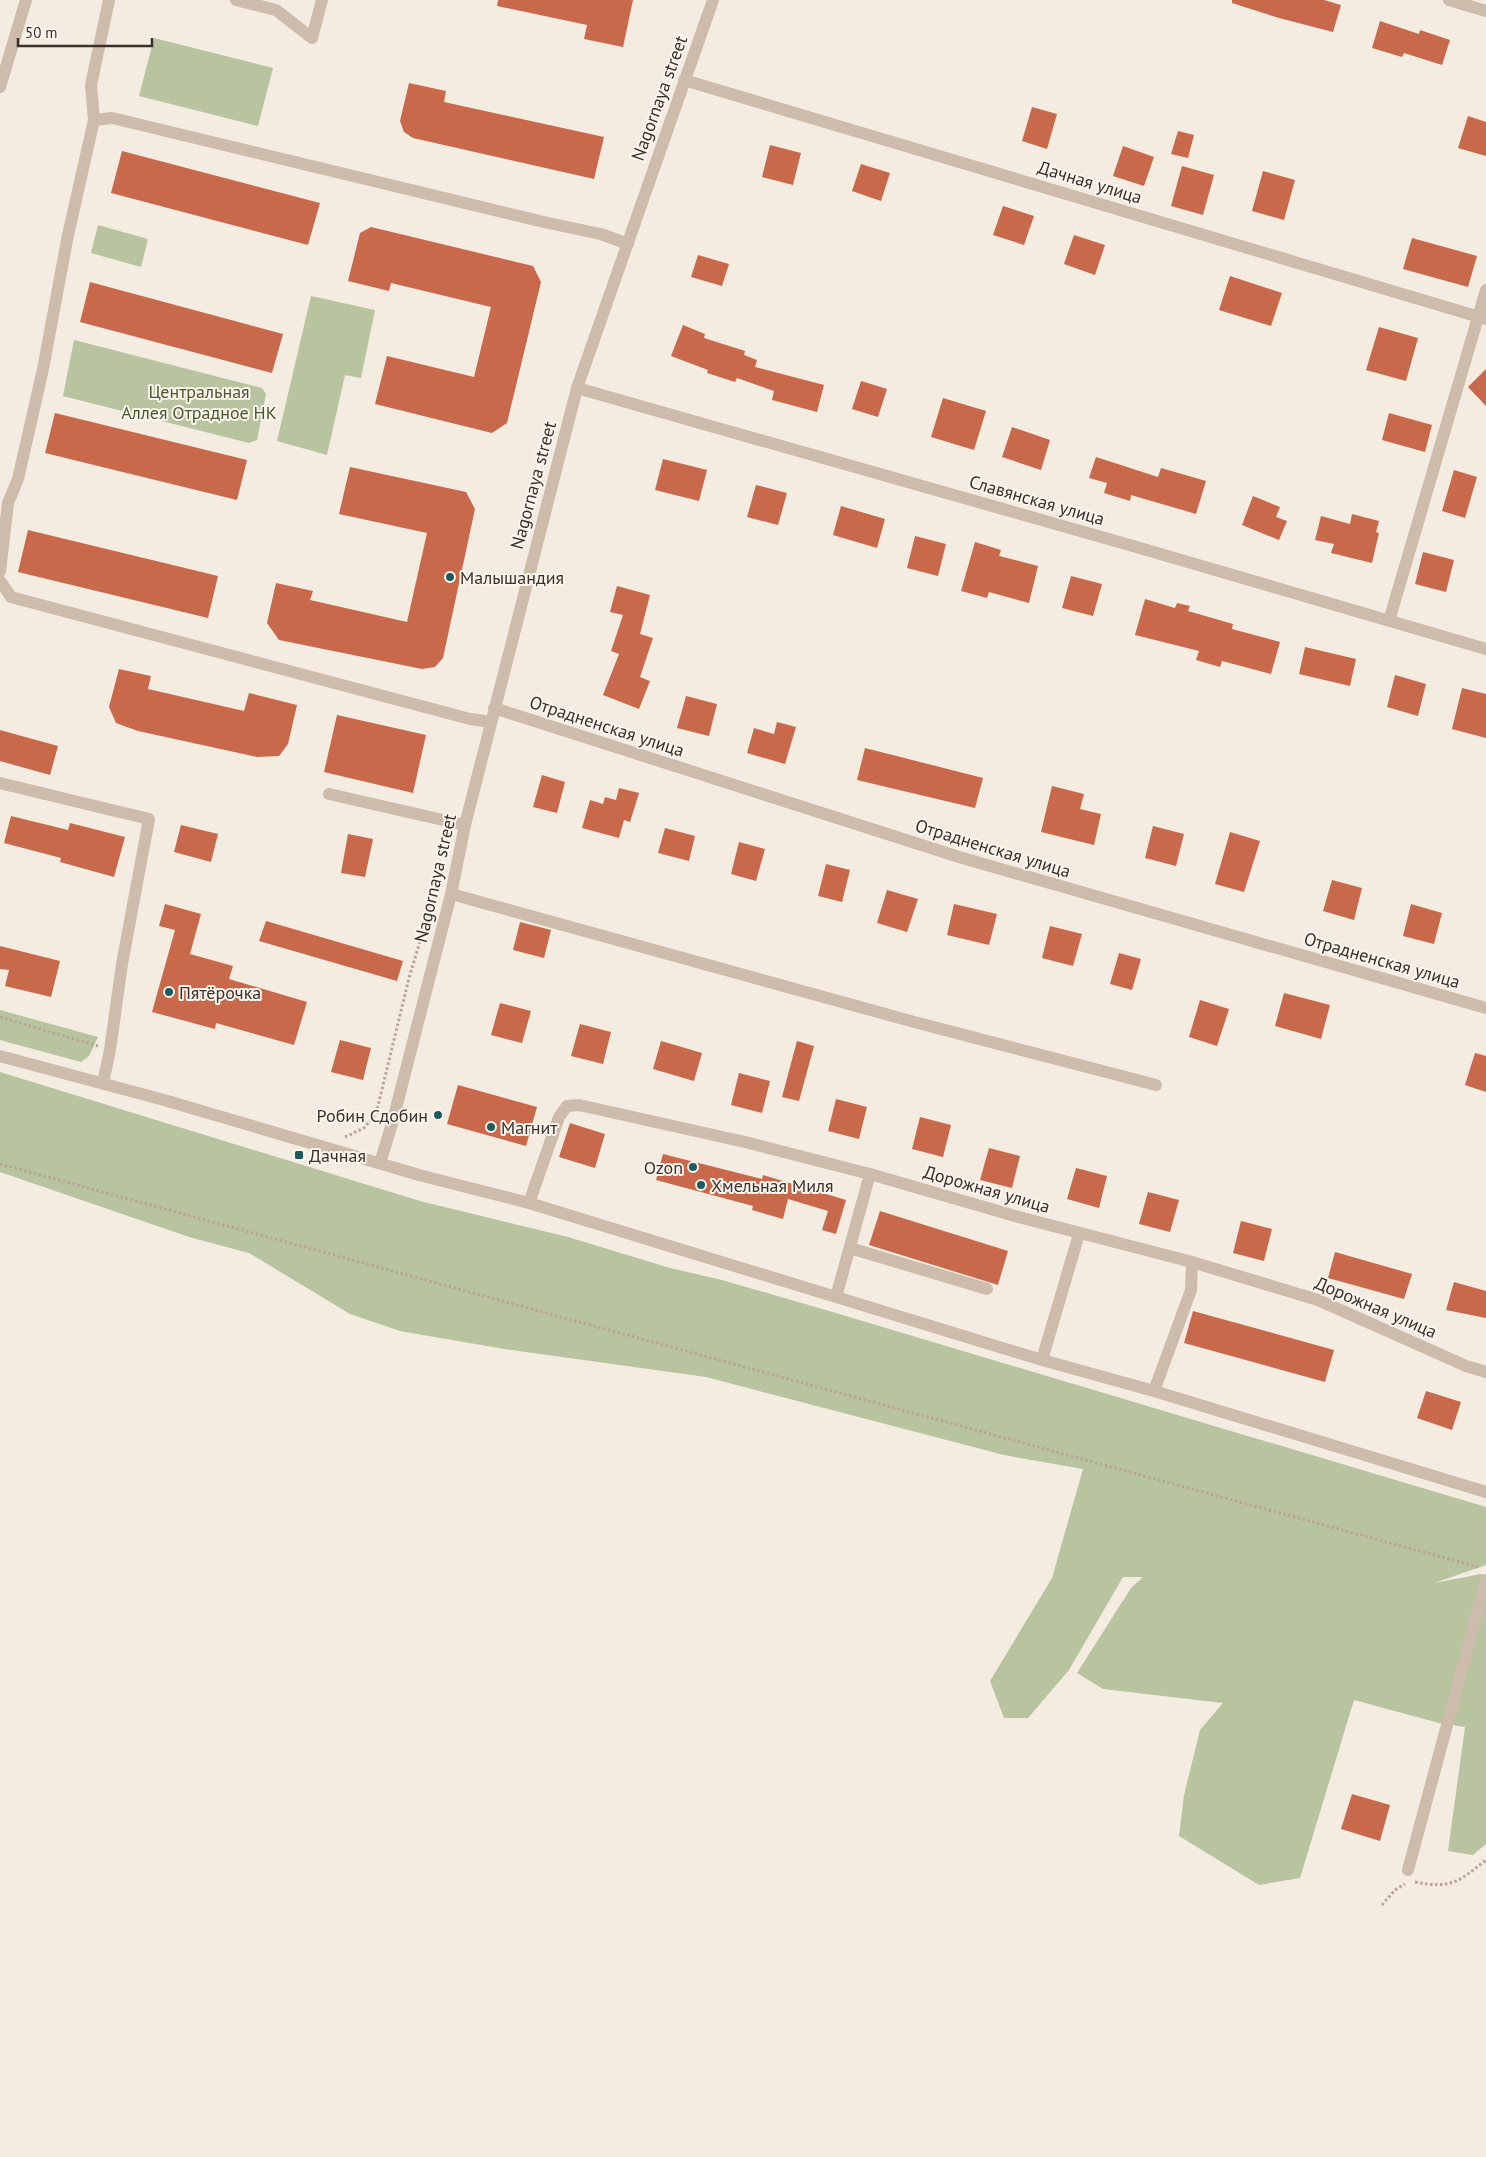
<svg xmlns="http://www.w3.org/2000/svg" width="1486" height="2157" viewBox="0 0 1486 2157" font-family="'PT Sans',sans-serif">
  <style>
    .green { fill: #b8c4a0 }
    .building { fill: #c8694b }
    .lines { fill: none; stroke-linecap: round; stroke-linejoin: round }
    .path { stroke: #b9a596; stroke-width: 3; stroke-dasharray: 2.5 2.5; stroke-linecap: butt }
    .minor { stroke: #cdbbac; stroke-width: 12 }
    .poi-dot { fill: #1f5a5e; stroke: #fbf5ee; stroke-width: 2 }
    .labels { text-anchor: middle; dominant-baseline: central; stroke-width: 4; stroke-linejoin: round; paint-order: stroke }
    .street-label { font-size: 18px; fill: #3b302b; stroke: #fbf5ee }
    .park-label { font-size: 18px; fill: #4a5a2e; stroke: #fbf5ee }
    .poi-label { font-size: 18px; fill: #3b302b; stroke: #fbf5ee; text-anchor: start }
  </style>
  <rect width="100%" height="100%" fill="#f4ebe1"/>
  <path class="green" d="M 154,38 L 273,68 L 258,126 L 139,96 Z
    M 98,225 L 148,239 L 141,267 L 91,253 Z
    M 311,296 L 375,310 L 361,378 L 345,375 L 327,455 L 277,441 Z
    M 74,340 L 262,388 L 266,394 L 257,440 L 249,443 L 63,396 Z
    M 0,1010 L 98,1037 L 89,1056 L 81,1062 L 0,1040 Z
    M 0,1072 L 420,1201 L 568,1237 L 670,1268 L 722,1280 L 829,1311 L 1486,1507 L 1486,1565 L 1434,1583 L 1481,1574 L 1486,1576 L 1486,1844 L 1473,1855 L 1448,1851 L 1465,1727 L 1439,1723 L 1354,1700 L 1300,1878 L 1259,1885 L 1179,1836 L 1184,1795 L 1200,1730 L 1223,1703 L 1103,1689 L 1077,1673 L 1131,1588 L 1143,1577 L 1123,1577 L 1069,1670 L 1028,1718 L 1004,1718 L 990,1681 L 1052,1578 L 1083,1469 L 1004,1455 L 706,1377 L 504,1349 L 400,1331 L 350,1314 L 249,1253 L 189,1237 L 0,1172 Z"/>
  <path class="building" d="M 498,0 L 633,0 L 623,47 L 584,39 L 587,25 L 497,6 Z
    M 1232,0 L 1324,0 L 1341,5 L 1333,32 L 1279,18 L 1232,3 Z
    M 1380,21 L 1419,34 L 1420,30 L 1450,40 L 1442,65 L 1404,53 L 1402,57 L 1372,48 Z
    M 409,83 L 446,91 L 444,102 L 604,137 L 594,179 L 413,138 L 404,132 L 400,121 Z
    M 1032,107 L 1057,114 L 1047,149 L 1022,141 Z
    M 1468,116 L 1486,122 L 1486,156 L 1458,148 Z
    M 1178,131 L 1194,135 L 1188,158 L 1171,154 Z
    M 770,145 L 801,153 L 793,185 L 762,177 Z
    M 1123,146 L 1154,157 L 1144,186 L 1113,176 Z
    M 122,151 L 320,203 L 308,245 L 111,193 Z
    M 861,164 L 890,173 L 881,201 L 852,191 Z
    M 1182,166 L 1214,175 L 1203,215 L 1171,206 Z
    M 1263,171 L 1295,180 L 1284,220 L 1252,211 Z
    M 1003,206 L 1034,216 L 1024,245 L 993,235 Z
    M 371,227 L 533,266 L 541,282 L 507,423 L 492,433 L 375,404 L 387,356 L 474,377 L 491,307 L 391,283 L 389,291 L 348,281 L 360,233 Z
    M 1074,235 L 1105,245 L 1095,275 L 1064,264 Z
    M 1412,238 L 1477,256 L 1468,287 L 1403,269 Z
    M 698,255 L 729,264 L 722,286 L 691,277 Z
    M 1230,276 L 1282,293 L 1271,326 L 1219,310 Z
    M 90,282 L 283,334 L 272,373 L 80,322 Z
    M 683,325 L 705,334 L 704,338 L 745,351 L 744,355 L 757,360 L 755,367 L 824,385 L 817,412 L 772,400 L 774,391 L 737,378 L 735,382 L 707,373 L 708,370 L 671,356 Z
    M 1379,327 L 1418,338 L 1406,381 L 1366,370 Z
    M 1486,369 L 1486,406 L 1468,387 Z
    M 861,381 L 887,389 L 878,417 L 852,409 Z
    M 943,398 L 986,411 L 974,450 L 931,437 Z
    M 55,413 L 247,460 L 237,500 L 45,453 Z
    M 1389,413 L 1432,425 L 1425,452 L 1382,440 Z
    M 1012,427 L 1050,440 L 1041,470 L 1002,457 Z
    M 1096,457 L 1158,477 L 1161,468 L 1206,481 L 1196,514 L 1131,495 L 1130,501 L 1104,493 L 1107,483 L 1089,478 Z
    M 663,459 L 707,470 L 699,501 L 655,490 Z
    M 350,467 L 466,492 L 475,509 L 443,658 L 435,667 L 422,669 L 279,640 L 267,623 L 276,583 L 313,591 L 310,600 L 407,622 L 427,533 L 339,514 Z
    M 1454,470 L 1477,477 L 1465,518 L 1442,511 Z
    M 756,485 L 787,493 L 778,525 L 747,517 Z
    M 1253,496 L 1280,507 L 1276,517 L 1287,521 L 1279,540 L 1242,525 Z
    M 841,506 L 885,519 L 877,548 L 833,535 Z
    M 1352,514 L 1379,521 L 1376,532 L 1379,533 L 1372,563 L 1331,553 L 1334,544 L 1315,540 L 1321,516 L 1350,524 Z
    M 28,530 L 218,576 L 208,618 L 18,572 Z
    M 915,536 L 946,544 L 938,576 L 907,568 Z
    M 975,542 L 1001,550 L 999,556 L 1038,566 L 1029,603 L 989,592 L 987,598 L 961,591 Z
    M 1423,552 L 1454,560 L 1446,592 L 1415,584 Z
    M 1071,576 L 1102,584 L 1093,616 L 1062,608 Z
    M 617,586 L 650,595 L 640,634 L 653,638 L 640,677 L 650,681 L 639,709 L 603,695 L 619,654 L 611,651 L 623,615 L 610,612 Z
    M 1145,599 L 1175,608 L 1177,603 L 1190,606 L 1188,611 L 1233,624 L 1232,629 L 1280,642 L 1271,674 L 1222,661 L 1220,667 L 1196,660 L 1199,651 L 1135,635 Z
    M 1305,647 L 1356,659 L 1350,686 L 1299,674 Z
    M 119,669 L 151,676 L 148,689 L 244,711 L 249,693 L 297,705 L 288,744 L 279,756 L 257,757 L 138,731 L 116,723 L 109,707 Z
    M 1395,675 L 1426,684 L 1418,716 L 1387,707 Z
    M 1462,688 L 1486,694 L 1486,738 L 1452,729 Z
    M 686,696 L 717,704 L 709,736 L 677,728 Z
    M 337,715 L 426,735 L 413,793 L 324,772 Z
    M 777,722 L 796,727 L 785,764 L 747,753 L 754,728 L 774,734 Z
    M 0,730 L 58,746 L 50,775 L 0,761 Z
    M 865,748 L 983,778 L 975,808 L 857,780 Z
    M 542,775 L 565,782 L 557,813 L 533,807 Z
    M 1052,786 L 1084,794 L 1080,809 L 1101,814 L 1094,845 L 1041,832 Z
    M 619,788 L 639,793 L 630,822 L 624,820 L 619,838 L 582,828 L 590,800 L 603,804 L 605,797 L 616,800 Z
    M 11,816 L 68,830 L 70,823 L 125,837 L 114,877 L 60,862 L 61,858 L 4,843 Z
    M 181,825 L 218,834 L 211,862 L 174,852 Z
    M 1153,826 L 1184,834 L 1176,866 L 1145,858 Z
    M 665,828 L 695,836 L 689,861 L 658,853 Z
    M 1230,832 L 1260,841 L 1244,892 L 1215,884 Z
    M 348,834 L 373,839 L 365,877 L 341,873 Z
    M 739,842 L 765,849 L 756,881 L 731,874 Z
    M 826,864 L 850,870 L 842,902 L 818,896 Z
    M 1332,880 L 1362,888 L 1354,920 L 1323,911 Z
    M 887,890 L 918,899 L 907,932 L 877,923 Z
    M 165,904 L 201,914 L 190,954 L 233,966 L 229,979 L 307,1002 L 294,1045 L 216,1023 L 215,1029 L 152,1012 L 175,930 L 159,926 Z
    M 954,904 L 997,914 L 989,945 L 947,935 Z
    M 1411,904 L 1442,913 L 1434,944 L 1403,936 Z
    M 266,921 L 403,961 L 397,981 L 259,941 Z
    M 520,922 L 551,930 L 544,958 L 513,950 Z
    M 1050,926 L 1082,934 L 1073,966 L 1042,958 Z
    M 0,946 L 60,961 L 51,997 L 5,986 L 9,970 L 0,969 Z
    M 1119,953 L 1141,959 L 1132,990 L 1110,984 Z
    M 1284,993 L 1330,1005 L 1321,1039 L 1275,1026 Z
    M 1200,1000 L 1229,1009 L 1217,1046 L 1189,1037 Z
    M 500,1003 L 531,1011 L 522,1043 L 491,1035 Z
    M 580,1024 L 611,1032 L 603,1064 L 571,1056 Z
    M 340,1040 L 371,1048 L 363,1080 L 331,1072 Z
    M 661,1041 L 702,1053 L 694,1081 L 653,1069 Z
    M 797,1041 L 814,1046 L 799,1101 L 782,1097 Z
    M 1475,1053 L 1486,1056 L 1486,1092 L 1465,1085 Z
    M 739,1073 L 770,1081 L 762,1113 L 731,1105 Z
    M 458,1085 L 537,1107 L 526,1146 L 447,1124 Z
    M 836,1099 L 867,1107 L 859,1139 L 828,1131 Z
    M 920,1117 L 951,1125 L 943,1157 L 912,1149 Z
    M 570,1123 L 605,1134 L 595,1168 L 559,1157 Z
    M 989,1148 L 1020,1156 L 1012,1188 L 980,1180 Z
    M 663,1154 L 762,1179 L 763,1175 L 846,1200 L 836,1234 L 822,1230 L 828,1211 L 788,1199 L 783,1219 L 752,1210 L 753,1206 L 656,1180 Z
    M 1076,1168 L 1107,1176 L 1099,1208 L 1067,1199 Z
    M 1148,1192 L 1179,1200 L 1170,1232 L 1139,1224 Z
    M 880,1211 L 1008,1251 L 998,1285 L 869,1245 Z
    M 1241,1221 L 1272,1229 L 1264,1261 L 1233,1253 Z
    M 1335,1252 L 1412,1274 L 1404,1299 L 1328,1278 Z
    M 1454,1282 L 1486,1291 L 1486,1318 L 1446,1310 Z
    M 1193,1311 L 1334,1350 L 1325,1382 L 1184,1343 Z
    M 1426,1391 L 1461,1402 L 1452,1430 L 1417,1418 Z
    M 1352,1794 L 1390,1805 L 1380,1841 L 1341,1829 Z"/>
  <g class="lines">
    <path class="path" d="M 0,1017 L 98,1046
      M 345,1137 L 364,1128 L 376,1114 L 409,978 L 431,905
      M 0,1164 L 1478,1567
      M 1415,1882 C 1452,1889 1458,1882 1486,1860
      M 1382,1905 L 1395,1890 L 1405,1884"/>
    <path class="minor" d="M 236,0 L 276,10 L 312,38 L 322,0
      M 1449,0 L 1486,11
      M 684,80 L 1486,319
      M 0,87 L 26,0
      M 94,120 L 112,118 L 548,223 L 601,234 L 628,244
      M 577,388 L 1133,546 L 1486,649
      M 0,571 L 8,503 L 18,479 L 43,369 L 68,235 L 94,120 L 91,85 L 109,0
      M 0,581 L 11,597 L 470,719 L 491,722
      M 1389,621 L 1486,290
      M 494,708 L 959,857 L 1486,1008
      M 0,783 L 149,819 L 122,964 L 110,1050 L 103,1083
      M 329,794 L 465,825
      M 451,894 L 918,1023 L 1156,1085
      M 0,1056 L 164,1100 L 419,1175 L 529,1203 L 1042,1360 L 1154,1391 L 1486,1492
      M 380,1163 L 392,1124 L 451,894 L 465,825 L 577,388 L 713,0
      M 529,1203 L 559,1117 L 567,1106 L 579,1105 L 745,1142 L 870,1174 L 1015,1216 L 1192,1262 L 1318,1300 L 1466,1366 L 1486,1372
      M 850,1248 L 987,1289
      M 836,1297 L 870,1174
      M 1042,1360 L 1079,1234
      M 1154,1391 L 1191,1290 L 1192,1262
      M 1408,1870 L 1486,1580"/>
  </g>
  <g class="poi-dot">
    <circle cx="450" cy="577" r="5"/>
    <circle cx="169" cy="992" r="5"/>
    <circle cx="438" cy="1115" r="5"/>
    <circle cx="491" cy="1127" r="5"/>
    <rect x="294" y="1150" width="10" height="10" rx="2.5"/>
    <circle cx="693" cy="1167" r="5"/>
    <circle cx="701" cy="1185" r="5"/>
  </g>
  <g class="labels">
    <g class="street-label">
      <text transform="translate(659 98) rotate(-70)">Nagornaya street</text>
      <text transform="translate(1090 182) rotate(17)">Дачная улица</text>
      <text transform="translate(533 485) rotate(-75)">Nagornaya street</text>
      <text transform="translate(1037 500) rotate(16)">Славянская улица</text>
      <text transform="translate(607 726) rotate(18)">Отрадненская улица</text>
      <text transform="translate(993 848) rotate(17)">Отрадненская улица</text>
      <text transform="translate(435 878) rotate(-77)">Nagornaya street</text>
      <text transform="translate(1382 960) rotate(16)">Отрадненская улица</text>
      <text transform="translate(987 1189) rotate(16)">Дорожная улица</text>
      <text transform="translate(1376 1307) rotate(23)">Дорожная улица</text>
    </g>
    <g class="park-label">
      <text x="199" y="391">Центральная<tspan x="199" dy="21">Аллея Отрадное НК</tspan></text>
    </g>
    <g class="poi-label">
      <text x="460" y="577">Малышандия</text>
      <text x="179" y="992">Пятёрочка</text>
      <text x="428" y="1115" text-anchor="end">Робин Сдобин</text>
      <text x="501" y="1127">Магнит</text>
      <text x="309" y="1155">Дачная</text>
      <text x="683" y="1167" text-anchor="end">Ozon</text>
      <text x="711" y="1185">Хмельная Миля</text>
    </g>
  </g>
  <path d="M18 38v8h134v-8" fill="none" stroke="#3b302b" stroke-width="2.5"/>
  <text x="25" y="38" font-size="15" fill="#3b302b" stroke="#fbf5ee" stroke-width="4" paint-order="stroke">50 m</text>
</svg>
